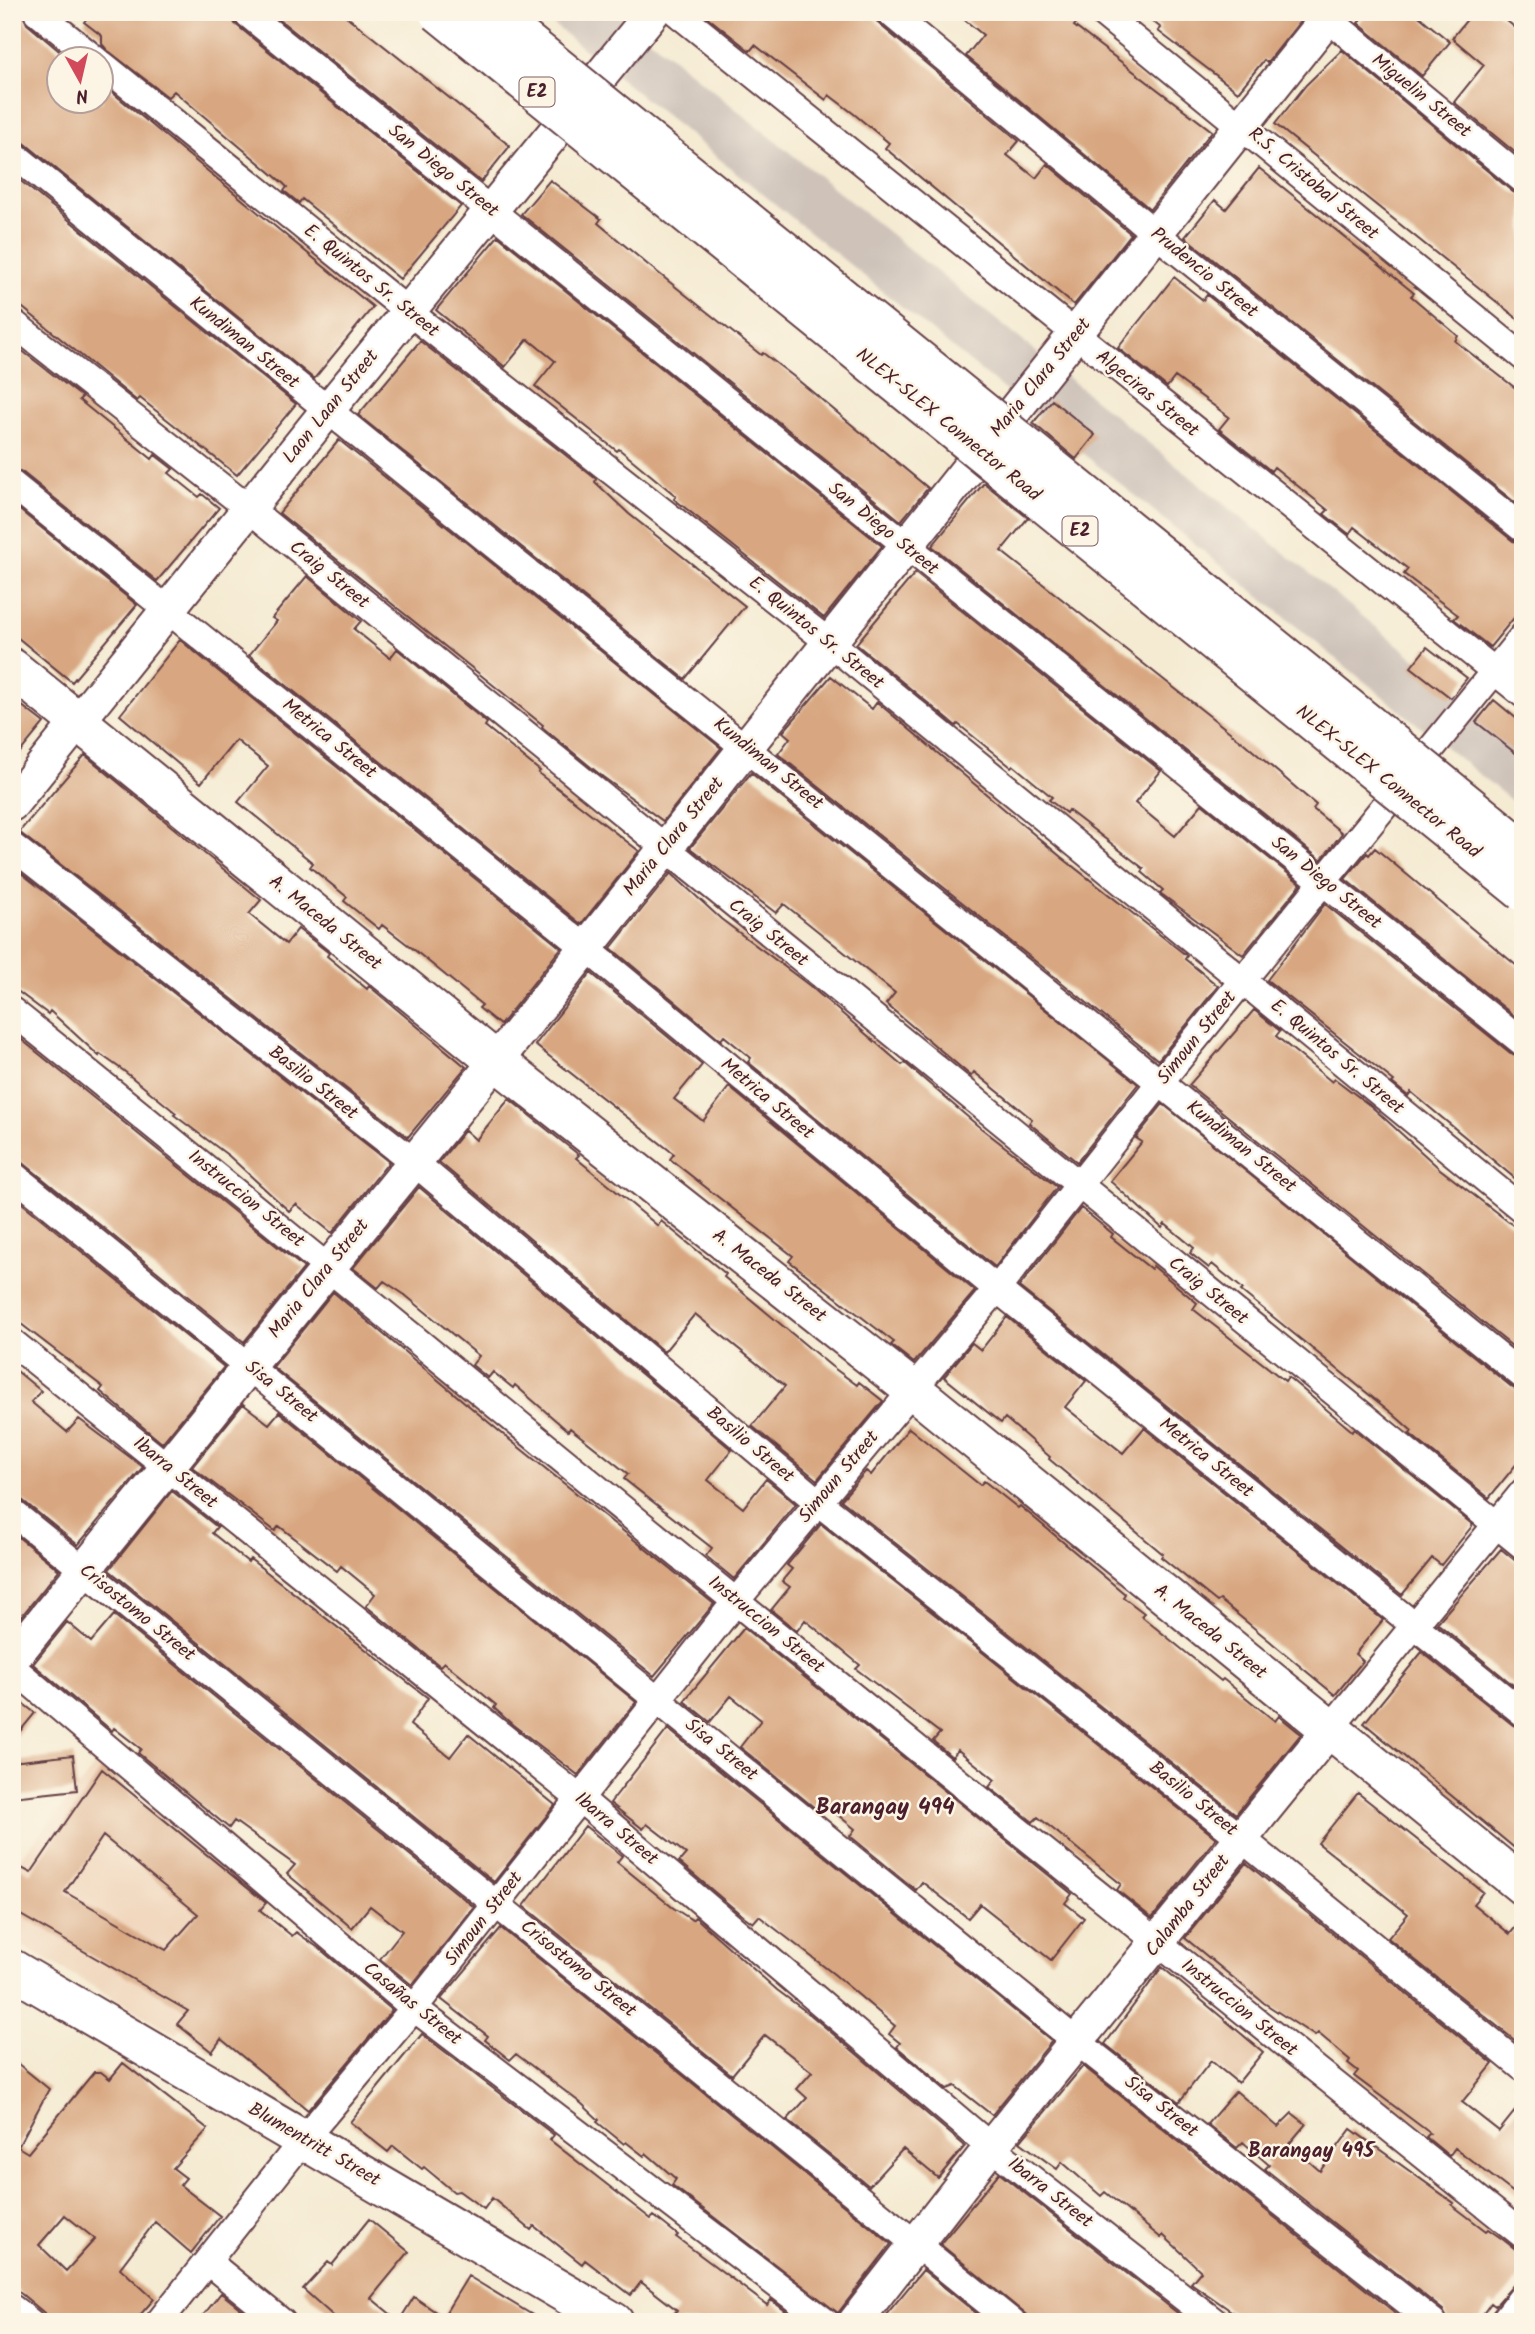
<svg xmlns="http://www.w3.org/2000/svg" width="1535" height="2334" viewBox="0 0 1535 2334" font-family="Kalam,sans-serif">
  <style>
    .built { fill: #f0d6bc }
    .industrial { fill: #cec2b9 }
    .building { fill: #d8a781; fill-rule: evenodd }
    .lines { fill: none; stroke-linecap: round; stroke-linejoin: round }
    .minor-casing { stroke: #643e44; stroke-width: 30 }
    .tertiary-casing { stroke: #643e44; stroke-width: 37 }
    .secondary-casing { stroke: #643e44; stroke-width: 42 }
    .minor { stroke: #fff; stroke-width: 26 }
    .tertiary { stroke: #fff; stroke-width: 33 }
    .secondary { stroke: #fff; stroke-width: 38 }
    .motorway-bridge-casing { stroke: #643e44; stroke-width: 42; stroke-linecap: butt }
    .motorway-bridge { stroke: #fff; stroke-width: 38 }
    .labels { text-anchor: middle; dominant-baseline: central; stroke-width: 5; stroke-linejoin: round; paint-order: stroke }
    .shield { fill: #fcf5e5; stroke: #7f5f63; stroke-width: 2 }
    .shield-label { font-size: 18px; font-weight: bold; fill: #4a1f2b }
    .street-label { font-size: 19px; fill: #4a1f2b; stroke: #fcf5e5 }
    .neighbourhood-label { font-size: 21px; font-weight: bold; fill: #4a1f2b; stroke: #fcf5e5 }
    .quarter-label { font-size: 23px; font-weight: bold; fill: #4a1f2b; stroke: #fcf5e5 }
  </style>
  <rect width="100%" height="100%" fill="#fcf5e5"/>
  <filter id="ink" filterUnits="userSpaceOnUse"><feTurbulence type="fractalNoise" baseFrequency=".0143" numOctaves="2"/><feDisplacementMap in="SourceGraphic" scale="14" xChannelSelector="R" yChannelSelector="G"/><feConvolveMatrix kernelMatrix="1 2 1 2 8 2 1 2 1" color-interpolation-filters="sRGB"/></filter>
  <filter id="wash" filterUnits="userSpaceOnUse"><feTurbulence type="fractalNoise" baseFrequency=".00686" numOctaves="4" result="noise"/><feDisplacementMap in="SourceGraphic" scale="28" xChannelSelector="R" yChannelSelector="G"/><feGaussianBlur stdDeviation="1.57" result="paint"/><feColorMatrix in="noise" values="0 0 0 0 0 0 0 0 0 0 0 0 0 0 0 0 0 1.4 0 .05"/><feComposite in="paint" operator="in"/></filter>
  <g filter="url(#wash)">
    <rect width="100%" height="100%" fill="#f5ebd3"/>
    <path class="built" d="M 96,1765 L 273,1912 L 176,2034 L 12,1940 L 12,1868 Z"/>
    <path class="industrial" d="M 538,12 L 616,12 L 1523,746 L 1523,810 Z"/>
    <g id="blocks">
      <path class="building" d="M 12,12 L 22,12 L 27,24 L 70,60 L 60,60 L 60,102 L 102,102 L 102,84 L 373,307 L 314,379 L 22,141 L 12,138 Z
        M 92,12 L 230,12 L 235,24 L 461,206 L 400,279 L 302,199 L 299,203 L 284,191 L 287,187 L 284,184 L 174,91 L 168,97 L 107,50 L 102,44 L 102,36 L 84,22 Z
        M 270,12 L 341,12 L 510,146 L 481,182 Z
        M 701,12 L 870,12 L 879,24 L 1019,141 L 1007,155 L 1036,178 L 1047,164 L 1131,234 L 1074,305 L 885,148 L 889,143 L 854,114 L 829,95 L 826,100 L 755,45 L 750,51 Z
        M 955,12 L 1064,12 L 1077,22 L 1074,26 L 1212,131 L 1150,209 L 966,56 L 983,35 Z
        M 1141,12 L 1305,12 L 1305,15 L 1267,63 L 1264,60 L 1238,92 L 1158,31 L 1161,28 Z
        M 1367,12 L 1414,12 L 1450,42 L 1422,76 L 1358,23 Z
        M 1473,12 L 1496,12 L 1523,34 L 1523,159 L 1454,102 L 1484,65 L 1452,38 Z
        M 1342,50 L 1513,192 L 1523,195 L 1523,323 L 1275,124 L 1306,85 Z
        M 1259,168 L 1414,293 L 1411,296 L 1458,336 L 1455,341 L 1523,394 L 1523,509 L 1185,237 L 1215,200 L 1226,209 Z
        M 12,174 L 296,404 L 237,475 L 140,398 L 137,401 L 12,299 Z
        M 550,180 L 601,219 L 598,223 L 647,264 L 761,355 L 763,353 L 793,376 L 928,488 L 901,521 L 521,214 Z
        M 498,236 L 882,546 L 824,618 L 674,499 L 676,496 L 619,449 L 617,451 L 535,386 L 555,361 L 528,339 L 505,367 L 436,310 Z
        M 1174,277 L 1203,300 L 1207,295 L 1513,541 L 1523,544 L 1523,607 L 1490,647 L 1454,619 L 1458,615 L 1404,574 L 1408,569 L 1354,527 L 1349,534 L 1324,514 L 1328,510 L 1274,467 L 1271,471 L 1219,429 L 1229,417 L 1175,377 L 1167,387 L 1118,348 Z
        M 420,341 L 596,479 L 595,482 L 629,514 L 745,606 L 685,679 L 358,415 Z
        M 12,343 L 82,397 L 79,400 L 152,459 L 155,455 L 173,469 L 169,473 L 199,497 L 202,494 L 219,508 L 157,581 L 22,472 L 12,469 Z
        M 1052,400 L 1095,435 L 1076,459 L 1033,423 Z
        M 339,440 L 721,748 L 663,821 L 603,777 L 542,727 L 543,725 L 279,513 Z
        M 984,483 L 1028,518 L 1001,551 L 1245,744 L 1316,805 L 1313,809 L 1342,833 L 1321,860 L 932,546 Z
        M 12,504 L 137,605 L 72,682 L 12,633 Z
        M 915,573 L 1161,771 L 1135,803 L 1175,836 L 1202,804 L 1301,884 L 1243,955 L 1160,893 L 1163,890 L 1142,872 L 1144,869 L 1068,810 L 1066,813 L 1049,800 L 1052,797 L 1013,765 L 1011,767 L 958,724 L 956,726 L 856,644 Z
        M 307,576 L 361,621 L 354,629 L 390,658 L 397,649 L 487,723 L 485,726 L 540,771 L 538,773 L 639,851 L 581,924 L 249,655 L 277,621 L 272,618 Z
        M 180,640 L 561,948 L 500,1025 L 479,1008 L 482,1005 L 412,948 L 382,925 L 379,929 L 344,901 L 347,897 L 310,867 L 313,863 L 238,802 L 268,766 L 236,740 L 201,783 L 120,715 Z
        M 1427,647 L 1467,678 L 1451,698 L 1411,667 Z
        M 831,676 L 872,709 L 877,702 L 1061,857 L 1187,956 L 1185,959 L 1218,986 L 1158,1060 L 778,754 L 790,738 L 783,732 Z
        M 12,698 L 44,723 L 12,762 Z
        M 1494,700 L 1523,724 L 1523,759 L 1476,722 Z
        M 85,755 L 261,900 L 249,914 L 286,944 L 298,929 L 329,953 L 327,956 L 367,989 L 369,986 L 466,1067 L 408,1137 L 19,832 Z
        M 751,773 L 1138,1084 L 1077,1162 L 1029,1123 L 1032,1119 L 974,1072 L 971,1076 L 886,1004 L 895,993 L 784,904 L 776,913 L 690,848 Z
        M 1375,848 L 1523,971 L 1523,1023 L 1345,879 L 1367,853 L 1369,855 Z
        M 12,866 L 389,1162 L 332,1233 L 296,1204 L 289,1211 L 229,1156 L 174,1115 L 176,1113 L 124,1071 L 100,1054 L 99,1056 L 50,1011 L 48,1014 L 12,987 Z
        M 671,873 L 721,919 L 810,986 L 902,1065 L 905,1063 L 977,1125 L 1057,1187 L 995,1267 L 748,1062 L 751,1058 L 724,1036 L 721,1040 L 611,948 Z
        M 1325,904 L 1513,1055 L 1523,1058 L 1523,1185 L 1411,1092 L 1408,1096 L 1392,1083 L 1394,1081 L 1267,980 Z
        M 591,973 L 702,1065 L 674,1099 L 703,1121 L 729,1087 L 975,1291 L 914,1363 L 891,1345 L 894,1342 L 789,1261 L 793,1256 L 670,1159 L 674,1154 L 535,1045 Z
        M 1254,1010 L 1280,1031 L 1276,1036 L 1332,1082 L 1335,1079 L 1372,1107 L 1440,1169 L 1523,1233 L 1523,1355 L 1189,1085 Z
        M 12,1032 L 304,1268 L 244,1342 L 22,1162 L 12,1159 Z
        M 509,1099 L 579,1155 L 576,1158 L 658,1226 L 661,1221 L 726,1274 L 724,1277 L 831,1366 L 857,1385 L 859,1382 L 883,1401 L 817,1480 L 752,1426 L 785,1386 L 695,1314 L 664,1352 L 439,1162 L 465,1130 L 476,1140 Z
        M 1163,1104 L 1513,1388 L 1523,1391 L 1523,1456 L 1489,1498 L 1410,1434 L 1412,1431 L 1393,1414 L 1241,1291 L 1243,1289 L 1212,1264 L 1209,1268 L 1190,1253 L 1194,1248 L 1165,1224 L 1162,1228 L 1110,1181 L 1142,1142 L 1136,1138 Z
        M 419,1187 L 732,1450 L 708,1480 L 743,1508 L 766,1479 L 796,1504 L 734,1579 L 706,1556 L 712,1548 L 624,1479 L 628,1474 L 570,1428 L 568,1431 L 515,1385 L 513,1388 L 493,1372 L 488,1378 L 472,1365 L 479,1356 L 405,1295 L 384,1281 L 378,1288 L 353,1268 Z
        M 12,1195 L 224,1367 L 162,1443 L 100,1391 L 103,1387 L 12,1317 Z
        M 1081,1208 L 1113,1234 L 1111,1237 L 1151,1269 L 1153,1266 L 1197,1303 L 1193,1309 L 1285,1381 L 1288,1377 L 1352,1431 L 1354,1429 L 1473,1525 L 1441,1565 L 1432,1558 L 1402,1595 L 1019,1287 Z
        M 333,1292 L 505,1436 L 714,1604 L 654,1676 L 273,1367 Z
        M 1007,1317 L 1086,1381 L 1065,1407 L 1123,1453 L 1144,1428 L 1383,1620 L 1355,1654 L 1363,1661 L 1335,1695 L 1220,1600 L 1217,1602 L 1161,1557 L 1163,1554 L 1049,1459 L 1050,1457 L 1005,1418 L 1001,1423 L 944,1377 L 972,1343 L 981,1350 Z
        M 12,1367 L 41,1391 L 31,1402 L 67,1432 L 79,1419 L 143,1467 L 78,1545 L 22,1500 L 12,1497 Z
        M 243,1404 L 269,1424 L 279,1412 L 636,1702 L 578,1775 L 513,1725 L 494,1708 L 496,1705 L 444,1662 L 440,1666 L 366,1606 L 375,1594 L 341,1566 L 337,1571 L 279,1526 L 275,1531 L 192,1467 Z
        M 909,1428 L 980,1485 L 984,1481 L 1018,1508 L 1020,1506 L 1125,1594 L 1123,1597 L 1144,1613 L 1141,1616 L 1221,1681 L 1223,1679 L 1275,1721 L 1279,1716 L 1301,1734 L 1236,1814 L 841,1500 L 866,1471 L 871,1475 Z
        M 172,1491 L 217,1527 L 212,1533 L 248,1562 L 250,1559 L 428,1698 L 410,1725 L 450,1757 L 468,1734 L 555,1805 L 494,1882 L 109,1570 Z
        M 821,1524 L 1216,1838 L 1152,1918 L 1117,1890 L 1121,1884 L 1038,1817 L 1033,1822 L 989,1787 L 995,1780 L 958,1750 L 952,1757 L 933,1741 L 940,1733 L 856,1669 L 860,1665 L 805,1620 L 797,1631 L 771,1610 L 790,1587 L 782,1581 L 792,1569 L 787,1565 Z
        M 12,1532 L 59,1570 L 12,1628 Z
        M 1501,1549 L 1523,1567 L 1523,1693 L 1437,1623 Z
        M 114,1615 L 474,1907 L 412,1985 L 380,1959 L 402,1931 L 370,1906 L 352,1928 L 287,1874 L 295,1865 L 234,1821 L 229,1828 L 138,1753 L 141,1749 L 114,1728 L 112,1731 L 33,1664 L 67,1622 L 91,1642 Z
        M 744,1628 L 1072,1894 L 1065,1903 L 1084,1918 L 1051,1960 L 980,1904 L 968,1918 L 922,1882 L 916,1890 L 850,1836 L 855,1829 L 822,1802 L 816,1809 L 740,1747 L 761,1720 L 731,1696 L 710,1722 L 684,1701 Z
        M 1422,1652 L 1513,1725 L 1523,1728 L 1523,1855 L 1364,1723 Z
        M 12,1695 L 35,1713 L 12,1741 Z
        M 668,1729 L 1052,2041 L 992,2115 L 955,2086 L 947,2089 L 897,2047 L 900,2043 L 889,2034 L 895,2026 L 835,1975 L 759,1916 L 753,1923 L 738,1912 L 679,1862 L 686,1854 L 647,1824 L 643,1829 L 610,1803 Z
        M 73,1755 L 77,1790 L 12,1797 L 12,1762 Z
        M 102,1769 L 266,1903 L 260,1910 L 292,1936 L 296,1932 L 320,1949 L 392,2010 L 308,2110 L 221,2039 L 212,2052 L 177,2024 L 188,2011 L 12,1910 L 12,1863 L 31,1873 ZM 103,1836 L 198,1914 L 166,1950 L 65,1892 Z
        M 1358,1793 L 1483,1892 L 1473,1904 L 1510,1934 L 1523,1918 L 1523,2047 L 1388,1938 L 1408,1914 L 1318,1843 Z
        M 585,1826 L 622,1856 L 617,1862 L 672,1907 L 692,1920 L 695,1917 L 777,1990 L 812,2016 L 965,2146 L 938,2178 L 903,2149 L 869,2186 L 787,2120 L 807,2098 L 797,2089 L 812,2072 L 765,2035 L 732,2075 L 524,1906 Z
        M 1246,1863 L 1493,2064 L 1462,2102 L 1499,2131 L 1523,2101 L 1523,2200 L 1455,2148 L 1449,2156 L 1426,2137 L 1430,2133 L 1354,2076 L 1358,2071 L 1348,2063 L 1350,2060 L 1318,2033 L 1315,2036 L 1264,2003 L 1185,1938 Z
        M 501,1928 L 891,2244 L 838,2313 L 672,2185 L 676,2179 L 646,2153 L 644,2156 L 626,2142 L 624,2144 L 597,2122 L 599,2120 L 582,2104 L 516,2054 L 510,2060 L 485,2040 L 488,2036 L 441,1999 Z
        M 1162,1967 L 1263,2052 L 1238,2083 L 1211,2061 L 1179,2102 L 1105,2044 Z
        M 422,2034 L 554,2135 L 550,2140 L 651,2219 L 654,2216 L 678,2235 L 676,2237 L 767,2305 L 771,2300 L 800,2322 L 668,2322 L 677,2310 L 641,2282 L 631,2295 L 585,2260 L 582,2264 L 534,2226 L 531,2230 L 492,2198 L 484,2209 L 459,2191 L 454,2192 L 424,2167 L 422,2169 L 393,2146 L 388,2152 L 350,2122 Z
        M 12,2059 L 49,2089 L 18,2147 L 28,2153 L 94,2072 L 101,2072 L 110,2079 L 123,2063 L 208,2129 L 173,2168 L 186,2178 L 180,2185 L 220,2216 L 191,2253 L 155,2222 L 120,2268 L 154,2299 L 134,2322 L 55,2322 L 12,2286 ZM 65,2215 L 95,2239 L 66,2271 L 39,2245 Z
        M 1083,2066 L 1244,2193 L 1407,2322 L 1247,2322 L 1191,2283 L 1201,2271 L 1163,2235 L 1161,2238 L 1105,2192 L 1101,2196 L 1062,2162 L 1057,2169 L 1020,2142 Z
        M 1236,2091 L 1278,2127 L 1292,2113 L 1306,2124 L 1289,2144 L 1320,2171 L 1351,2129 L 1454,2203 L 1452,2205 L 1486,2231 L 1488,2229 L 1501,2238 L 1523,2255 L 1523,2274 L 1495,2306 L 1491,2303 L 1477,2322 L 1448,2322 L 1443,2310 L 1265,2169 L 1269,2165 L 1243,2142 L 1237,2148 L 1207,2124 Z
        M 999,2173 L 1189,2322 L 1035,2322 L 940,2244 Z
        M 369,2219 L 409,2252 L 371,2298 L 399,2321 L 414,2297 L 443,2317 L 468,2276 L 544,2322 L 340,2322 L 303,2289 L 328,2262 L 332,2265 Z
        M 923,2270 L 987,2322 L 880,2322 Z
        M 221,2293 L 257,2322 L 198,2322 Z"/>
    </g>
  </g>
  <g filter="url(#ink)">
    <use href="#blocks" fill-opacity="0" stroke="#643e44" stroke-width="2"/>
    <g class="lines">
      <defs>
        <path id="minor" d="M 37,12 L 96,60
          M 245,12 L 1523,1043
          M 676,12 L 1523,694
          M 889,12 L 1156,234 L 1523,529
          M 1101,12 L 1523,357
          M 1320,12 L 1523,180
          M 102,64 L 409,312 L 830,643 L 1523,1210
          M 12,153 C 513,564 1021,967 1523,1376
          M 12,322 L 248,508 L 1523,1546
          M 12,484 L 586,948 L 997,1289 L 1523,1713
          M 12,846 L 414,1162 L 818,1502 L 1241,1838 L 1523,2068
          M 12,1011 C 256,1207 497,1407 739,1604 C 999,1816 1261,2026 1523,2235
          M 12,1174 L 1065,2032 L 1433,2322
          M 12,1342 L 579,1798 L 991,2147 L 1215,2322
          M 12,1512 L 1012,2322
          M 12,1667 L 414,2008 L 826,2322
          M 1329,1730 L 1523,1492
          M 208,2262 L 282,2322
          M 12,2308 L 30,2322
          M 159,2322 L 304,2139 L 414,2008 L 736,1601 L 997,1289 L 1161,1081 L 1523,636
          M 1503,2322 L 1523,2296"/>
        <path id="tertiary" d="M 12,804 L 327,411 L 653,12
          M 12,1659 L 496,1061 L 1332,12
          M 855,2322 L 991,2147 L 1329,1730"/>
        <path id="secondary" d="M 12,668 L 496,1061 L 912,1389 L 1523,1886
          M 12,1969 L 614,2322"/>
      </defs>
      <use href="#minor" class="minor-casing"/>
      <use href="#tertiary" class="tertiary-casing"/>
      <use href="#secondary" class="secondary-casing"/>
      <use href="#minor" class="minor"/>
      <use href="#tertiary" class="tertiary"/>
      <use href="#secondary" class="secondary"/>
      <defs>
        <path id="motorway-bridge" d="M 438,12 L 1523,892
          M 490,12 L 1523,849"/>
      </defs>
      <use href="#motorway-bridge" class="motorway-bridge-casing"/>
      <use href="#motorway-bridge" class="motorway-bridge"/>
    </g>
  </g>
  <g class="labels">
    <g class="shield">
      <rect x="519.5" y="77.5" width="35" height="29" rx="5"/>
      <rect x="1062.5" y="516.5" width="35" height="29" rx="5"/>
    </g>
    <g class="shield-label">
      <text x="537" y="92">E2</text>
      <text x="1080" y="531">E2</text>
    </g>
    <g class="street-label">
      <text transform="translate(1421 96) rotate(39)">Miguelin Street</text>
      <text transform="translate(443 171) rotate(39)">San Diego Street</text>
      <text transform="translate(1313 184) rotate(40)">R.S. Cristobal Street</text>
      <text transform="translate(1204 273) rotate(39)">Prudencio Street</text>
      <text transform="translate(371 281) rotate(39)">E. Quintos Sr. Street</text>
      <text transform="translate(244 343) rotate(39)">Kundiman Street</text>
      <text transform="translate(1041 378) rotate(-51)">Maria Clara Street</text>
      <text transform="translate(1147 394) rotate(39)">Algeciras Street</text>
      <text transform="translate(331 407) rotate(-51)">Laon Laan Street</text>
      <text transform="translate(948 425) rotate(39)">NLEX-SLEX Connector Road</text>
      <text transform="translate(883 529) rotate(39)">San Diego Street</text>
      <text transform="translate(329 575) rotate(39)">Craig Street</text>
      <text transform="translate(816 633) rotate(39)">E. Quintos Sr. Street</text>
      <text transform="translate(329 739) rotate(39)">Metrica Street</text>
      <text transform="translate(768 764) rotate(39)">Kundiman Street</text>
      <text transform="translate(1388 782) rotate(39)">NLEX-SLEX Connector Road</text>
      <text transform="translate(674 837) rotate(-51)">Maria Clara Street</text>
      <text transform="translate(1326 883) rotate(39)">San Diego Street</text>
      <text transform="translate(325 923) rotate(39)">A. Maceda Street</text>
      <text transform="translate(768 933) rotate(39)">Craig Street</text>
      <text transform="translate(1197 1038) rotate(-51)">Simoun Street</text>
      <text transform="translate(1337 1057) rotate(40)">E. Quintos Sr. Street</text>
      <text transform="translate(313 1083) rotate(38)">Basilio Street</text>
      <text transform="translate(767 1099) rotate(40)">Metrica Street</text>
      <text transform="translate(1241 1147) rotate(39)">Kundiman Street</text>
      <text transform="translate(246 1199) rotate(39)">Instruccion Street</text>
      <text transform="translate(769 1276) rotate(38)">A. Maceda Street</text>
      <text transform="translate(319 1279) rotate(-51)">Maria Clara Street</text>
      <text transform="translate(1208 1291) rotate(39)">Craig Street</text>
      <text transform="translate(281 1392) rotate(39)">Sisa Street</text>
      <text transform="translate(750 1445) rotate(40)">Basilio Street</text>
      <text transform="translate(1206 1458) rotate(39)">Metrica Street</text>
      <text transform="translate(175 1473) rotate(39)">Ibarra Street</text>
      <text transform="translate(839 1477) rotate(-50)">Simoun Street</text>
      <text transform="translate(137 1613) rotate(39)">Crisostomo Street</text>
      <text transform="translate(766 1625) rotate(39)">Instruccion Street</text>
      <text transform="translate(1210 1632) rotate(39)">A. Maceda Street</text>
      <text transform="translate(721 1750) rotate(39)">Sisa Street</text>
      <text transform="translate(1193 1799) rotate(39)">Basilio Street</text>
      <text transform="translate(616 1829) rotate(40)">Ibarra Street</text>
      <text transform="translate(1188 1906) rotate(-52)">Calamba Street</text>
      <text transform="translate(484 1919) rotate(-52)">Simoun Street</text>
      <text transform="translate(578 1969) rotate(39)">Crisostomo Street</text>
      <text transform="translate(412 2004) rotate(39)">Casañas Street</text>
      <text transform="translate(1239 2008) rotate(39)">Instruccion Street</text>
      <text transform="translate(1161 2107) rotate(38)">Sisa Street</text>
      <text transform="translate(314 2145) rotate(30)">Blumentritt Street</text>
      <text transform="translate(1050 2193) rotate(38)">Ibarra Street</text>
    </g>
    <g class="neighbourhood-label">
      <text x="1311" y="2151">Barangay 495</text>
    </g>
    <g class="quarter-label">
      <text x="885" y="1808">Barangay 494</text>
    </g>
  </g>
  <rect width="1535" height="2334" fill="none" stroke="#fcf5e5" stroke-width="42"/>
  <g transform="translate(80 80) rotate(172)"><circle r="33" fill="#fcf5e5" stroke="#b59f9b" stroke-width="2"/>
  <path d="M0-5L12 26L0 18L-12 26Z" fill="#d1495b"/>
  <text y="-10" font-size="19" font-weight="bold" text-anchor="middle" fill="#4a1f2b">N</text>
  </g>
</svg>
